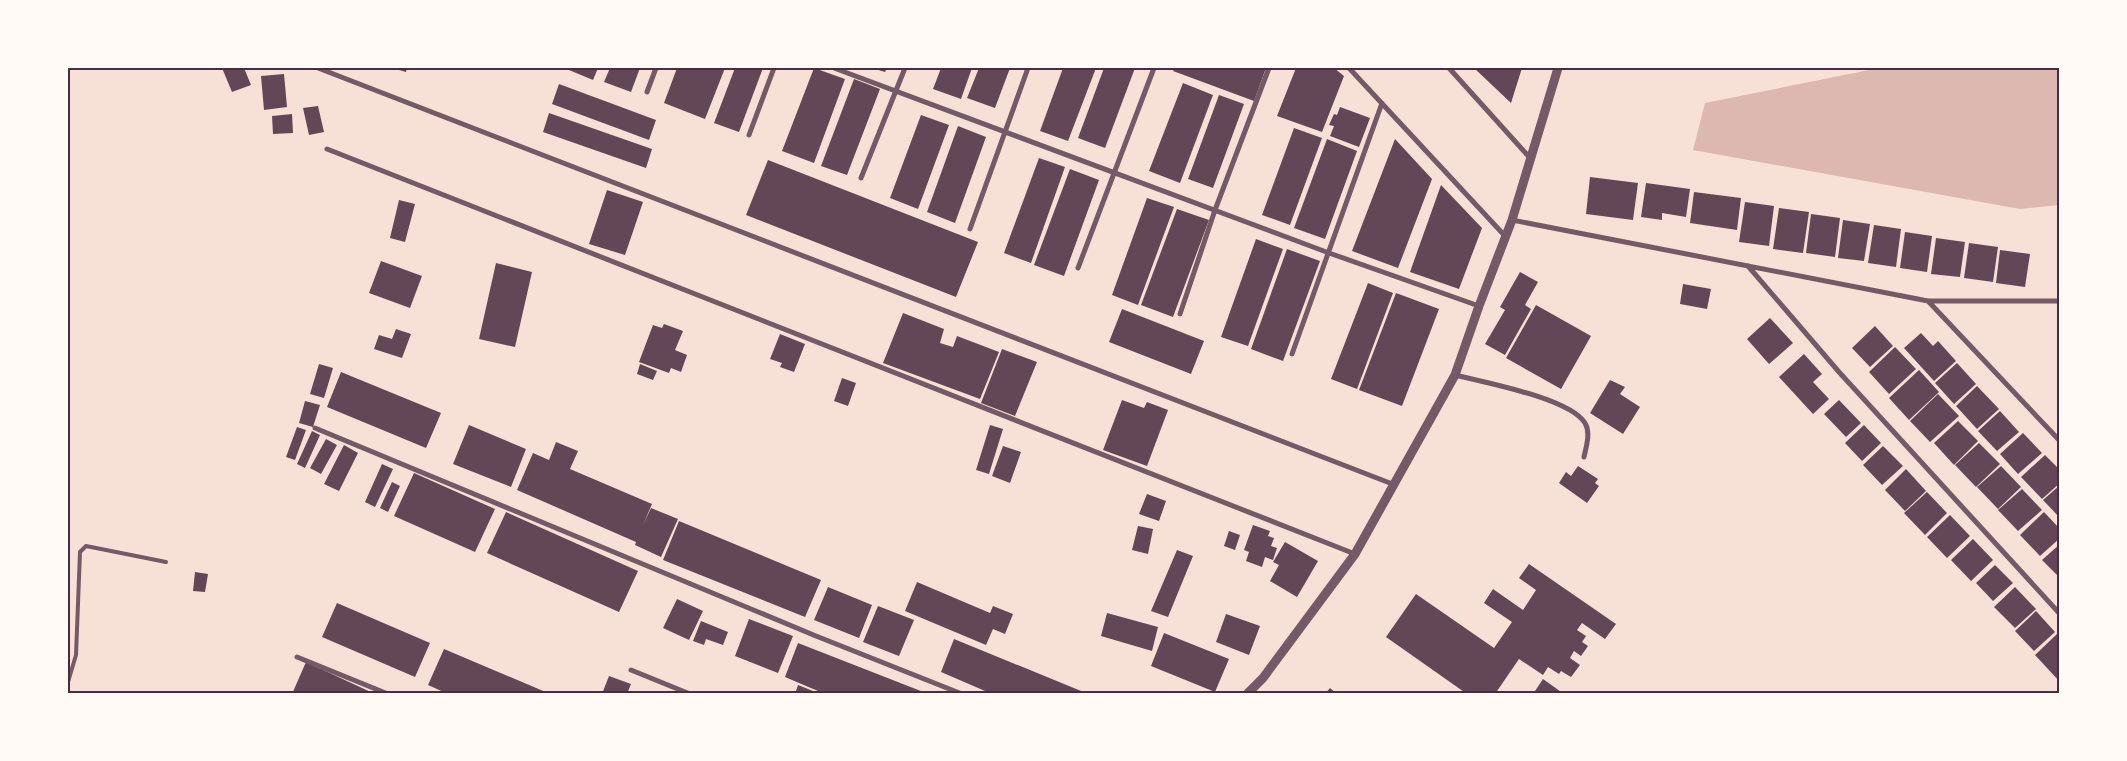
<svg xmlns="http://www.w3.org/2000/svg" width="2127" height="761" viewBox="0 0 2127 761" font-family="Roboto,sans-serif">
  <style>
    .water { fill: #dcb8b0 }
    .building { fill: #644757 }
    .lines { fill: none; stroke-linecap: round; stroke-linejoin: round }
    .service { stroke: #755966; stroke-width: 4 }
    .minor { stroke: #755966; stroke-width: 5 }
    .tertiary { stroke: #755966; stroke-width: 9 }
    .neatline { fill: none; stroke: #4a2c40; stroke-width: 2 }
  </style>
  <rect width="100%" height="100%" fill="#f7e1d7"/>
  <path class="water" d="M 1879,68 L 2059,68 L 2059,205 L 2020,209 L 1693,150 L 1705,103 Z"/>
  <path class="building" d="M 222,68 L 244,68 L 251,85 L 232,92 Z
    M 392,68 L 407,68 L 406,72 Z
    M 570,68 L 598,68 L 593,80 L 569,70 Z
    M 610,68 L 640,68 L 631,92 L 604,82 Z
    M 677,68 L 725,68 L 705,119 L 664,103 Z
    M 735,68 L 763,68 L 739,132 L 714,123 Z
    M 814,68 L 845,79 L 814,163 L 782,151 Z
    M 872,68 L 887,68 L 885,72 Z
    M 941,68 L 972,68 L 961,99 L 933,89 Z
    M 979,68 L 1010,68 L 995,108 L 967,98 Z
    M 1063,68 L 1096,68 L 1068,141 L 1040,131 Z
    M 1104,68 L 1135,68 L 1105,148 L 1078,138 Z
    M 1175,68 L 1266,68 L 1254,101 L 1173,71 Z
    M 1296,68 L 1334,68 L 1344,76 L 1322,132 L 1277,116 Z
    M 1474,68 L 1522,68 L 1511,103 Z
    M 284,74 L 287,107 L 264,110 L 261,76 Z
    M 854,79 L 880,89 L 847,175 L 821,166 Z
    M 1183,83 L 1213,95 L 1180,183 L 1149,171 Z
    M 559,84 L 656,120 L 649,140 L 552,104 Z
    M 1219,95 L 1244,104 L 1213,188 L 1188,179 Z
    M 318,106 L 324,132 L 309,135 L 303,108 Z
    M 1340,107 L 1370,118 L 1359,147 L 1330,136 L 1334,126 L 1329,125 L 1334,114 L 1337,115 Z
    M 549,113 L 652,149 L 646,168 L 543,132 Z
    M 292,114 L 293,133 L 273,134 L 272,116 Z
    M 921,115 L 949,125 L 918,209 L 890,198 Z
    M 958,126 L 986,137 L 955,223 L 927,212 Z
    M 1294,128 L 1322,138 L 1290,225 L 1262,215 Z
    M 1327,139 L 1357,151 L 1325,239 L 1294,228 Z
    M 1395,139 L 1432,179 L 1398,268 L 1352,251 Z
    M 1039,158 L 1065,167 L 1031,263 L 1004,253 Z
    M 768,160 L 978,242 L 956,297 L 746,215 Z
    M 1070,169 L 1099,180 L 1064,276 L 1034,265 Z
    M 1590,177 L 1638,183 L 1633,220 L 1586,214 Z
    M 1646,183 L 1690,189 L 1686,217 L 1662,213 L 1662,220 L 1641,217 Z
    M 1441,185 L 1482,228 L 1459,289 L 1410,272 Z
    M 607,190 L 643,202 L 625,255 L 589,244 Z
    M 1694,192 L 1741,198 L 1737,230 L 1690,223 Z
    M 1147,198 L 1174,207 L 1138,305 L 1112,295 Z
    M 399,200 L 415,204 L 405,242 L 390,238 Z
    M 1745,202 L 1774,206 L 1769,246 L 1739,242 Z
    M 1779,208 L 1809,212 L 1803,253 L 1773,249 Z
    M 1177,209 L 1209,220 L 1173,317 L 1141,305 Z
    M 1811,214 L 1840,218 L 1835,257 L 1806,253 Z
    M 1843,220 L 1870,224 L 1864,261 L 1838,258 Z
    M 1874,225 L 1901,229 L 1896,267 L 1868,263 Z
    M 1905,232 L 1932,236 L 1927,272 L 1900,268 Z
    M 1936,238 L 1965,242 L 1960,277 L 1931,274 Z
    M 1256,239 L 1283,249 L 1248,346 L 1221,337 Z
    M 1969,243 L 1998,247 L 1993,282 L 1964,278 Z
    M 1287,249 L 1320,261 L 1283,361 L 1251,349 Z
    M 2000,250 L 2030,254 L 2025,287 L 1996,283 Z
    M 381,261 L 422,276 L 410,308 L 369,293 Z
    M 496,263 L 532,272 L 515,347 L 479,339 Z
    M 1520,272 L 1538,282 L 1525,305 L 1531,309 L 1505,355 L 1485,344 L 1505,310 L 1500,307 Z
    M 1368,283 L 1393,293 L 1357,389 L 1331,379 Z
    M 1683,284 L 1711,289 L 1707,309 L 1680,304 Z
    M 1396,293 L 1439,309 L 1402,406 L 1359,390 Z
    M 1536,305 L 1591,336 L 1561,389 L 1506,358 Z
    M 1122,309 L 1204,341 L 1191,374 L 1109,342 Z
    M 903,313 L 944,329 L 940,343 L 953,347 L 957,336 L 999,352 L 980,399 L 883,363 Z
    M 1770,318 L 1793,343 L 1769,364 L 1747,339 Z
    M 664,324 L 683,331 L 675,350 L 687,355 L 681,372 L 671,368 L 669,373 L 639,362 L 653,325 L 662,328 Z
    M 1875,326 L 1893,346 L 1870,367 L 1852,348 Z
    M 396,329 L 411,334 L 402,358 L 374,349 L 379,335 L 392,339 Z
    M 1921,333 L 1933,346 L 1938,341 L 1956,361 L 1934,381 L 1904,348 Z
    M 780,334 L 805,344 L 794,372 L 780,367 L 782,363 L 770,359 Z
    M 1895,347 L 1916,369 L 1889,394 L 1869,372 Z
    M 1002,349 L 1037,362 L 1015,416 L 981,403 Z
    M 1804,354 L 1822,374 L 1813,382 L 1829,399 L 1813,414 L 1779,377 Z
    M 1957,363 L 1976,384 L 1954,404 L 1935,383 Z
    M 319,364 L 333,368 L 324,398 L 310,394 Z
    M 640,364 L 657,371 L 653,380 L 637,374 Z
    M 1919,370 L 1939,392 L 1909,420 L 1889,398 Z
    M 341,372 L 441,413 L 426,448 L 327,407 Z
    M 842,378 L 856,383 L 848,406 L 834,401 Z
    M 1610,380 L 1625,387 L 1620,394 L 1640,407 L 1623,434 L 1590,413 Z
    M 1977,386 L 1999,409 L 1977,429 L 1956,406 Z
    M 1938,394 L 1959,416 L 1930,442 L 1910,421 Z
    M 1122,400 L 1144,408 L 1147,402 L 1168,410 L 1147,466 L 1103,450 Z
    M 1839,400 L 1861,423 L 1846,437 L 1824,414 Z
    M 305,401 L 320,405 L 313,427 L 299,423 Z
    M 2000,411 L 2019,432 L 1997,451 L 1978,431 Z
    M 1958,421 L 1978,441 L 1954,465 L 1934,443 Z
    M 469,425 L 526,449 L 511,487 L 453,464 Z
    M 990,425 L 1003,429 L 989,474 L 976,470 Z
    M 1864,425 L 1881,443 L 1862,461 L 1845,443 Z
    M 297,427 L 306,430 L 295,460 L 286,457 Z
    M 312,431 L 320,435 L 305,468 L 297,464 Z
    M 2023,433 L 2042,453 L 2018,474 L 2000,454 Z
    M 326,439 L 337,445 L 321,474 L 310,468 Z
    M 556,442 L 578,451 L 570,469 L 652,504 L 643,525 L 651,508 L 678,519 L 661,557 L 635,545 L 636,542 L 517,490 L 533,453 L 549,460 Z
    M 1979,443 L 2000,464 L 1976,487 L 1955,465 Z
    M 344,445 L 358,453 L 339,491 L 324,484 Z
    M 1003,446 L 1021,452 L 1010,483 L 992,476 Z
    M 1883,446 L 1903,466 L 1882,485 L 1863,465 Z
    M 2045,455 L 2060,470 L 2060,483 L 2042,499 L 2021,477 Z
    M 382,464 L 393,469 L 375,507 L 365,502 Z
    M 1578,466 L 1598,479 L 1595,483 L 1599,486 L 1587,503 L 1559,483 L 1566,472 L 1571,476 Z
    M 2001,466 L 2021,487 L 1998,509 L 1977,487 Z
    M 1906,469 L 1926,491 L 1905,511 L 1885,490 Z
    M 414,473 L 495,509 L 475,552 L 394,516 Z
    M 392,482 L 400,486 L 388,512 L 380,508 Z
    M 2060,485 L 2060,518 L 2043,500 Z
    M 2022,489 L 2042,510 L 2018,531 L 1998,510 Z
    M 1927,492 L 1947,513 L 1925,535 L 1904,513 Z
    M 1147,494 L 1166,501 L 1159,521 L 1139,514 Z
    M 506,512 L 638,571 L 619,612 L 487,553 Z
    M 2044,512 L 2060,529 L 2060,538 L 2040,556 L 2020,535 Z
    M 1950,515 L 1970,536 L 1947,558 L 1927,537 Z
    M 679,521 L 821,580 L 805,617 L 663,560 Z
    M 1253,525 L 1270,531 L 1268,536 L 1274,538 L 1271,546 L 1277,548 L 1273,560 L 1265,557 L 1262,567 L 1246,561 L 1249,552 L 1244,550 Z
    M 1138,526 L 1153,529 L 1148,554 L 1132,550 Z
    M 1229,531 L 1240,535 L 1235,550 L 1224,546 Z
    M 1973,539 L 1993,560 L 1971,581 L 1951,560 Z
    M 1285,542 L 1318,561 L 1297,597 L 1270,581 L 1279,565 L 1273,562 Z
    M 2060,544 L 2060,578 L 2042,560 Z
    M 1177,550 L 1193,556 L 1168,617 L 1151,611 Z
    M 1529,564 L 1616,624 L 1605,639 L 1582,623 L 1577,630 L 1586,636 L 1582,642 L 1588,646 L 1581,656 L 1574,651 L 1570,658 L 1580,665 L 1571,677 L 1561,671 L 1559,674 L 1548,667 L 1543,675 L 1519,659 L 1495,694 L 1467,694 L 1386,637 L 1416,594 L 1494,648 L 1512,622 L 1484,603 L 1493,589 L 1523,610 L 1536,590 L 1519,578 Z
    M 1995,565 L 2013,583 L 1993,601 L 1976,583 Z
    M 195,572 L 208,574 L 205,592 L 193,591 Z
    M 917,582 L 990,613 L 993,606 L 1013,614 L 1005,634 L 993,629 L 986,645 L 905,611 Z
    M 828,587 L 872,605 L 859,638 L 814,620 Z
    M 2015,587 L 2036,609 L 2015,628 L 1994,607 Z
    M 677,599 L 703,611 L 689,640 L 663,628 Z
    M 337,603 L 430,643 L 415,677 L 322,637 Z
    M 878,606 L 914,620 L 899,656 L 863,642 Z
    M 2036,611 L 2055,632 L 2034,651 L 2015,631 Z
    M 1107,613 L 1158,627 L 1152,651 L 1101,636 Z
    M 1226,614 L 1260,626 L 1249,655 L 1216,642 Z
    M 749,619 L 793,636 L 778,673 L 735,656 Z
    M 701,621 L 728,632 L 723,645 L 706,639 L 704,645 L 693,641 Z
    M 1164,633 L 1229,659 L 1215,692 L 1151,666 Z
    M 2057,634 L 2060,637 L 2060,682 L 2035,655 Z
    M 954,639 L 1086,693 L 1086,694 L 992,694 L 941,672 Z
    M 798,643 L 926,693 L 925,694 L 825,694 L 785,677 Z
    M 444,649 L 548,693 L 548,694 L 448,694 L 428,685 Z
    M 306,662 L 375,694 L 292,694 Z
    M 609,676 L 631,684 L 627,694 L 602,694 Z
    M 1543,679 L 1564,694 L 1533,694 Z
    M 798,685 L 818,693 L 818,694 L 795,694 Z
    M 1330,688 L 1337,694 L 1325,694 Z"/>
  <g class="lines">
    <path class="service" d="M 68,682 L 76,655 L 80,552 L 86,546 L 166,562"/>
    <path class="minor" d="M 318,68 L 1395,485
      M 834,68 L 1329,253 L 1479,306
      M 1349,68 L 1505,236
      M 1449,68 L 1530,158
      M 647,92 L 656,68
      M 749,135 L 774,68
      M 327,149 L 1355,554
      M 861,178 L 905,68
      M 1512,220 L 1928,301 L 2060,301
      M 970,229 L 1028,68
      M 1748,266 L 1839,372 L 2060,614
      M 1078,268 L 1154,68
      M 1928,301 L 2060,441
      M 1180,314 L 1215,210 L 1269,68
      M 1292,354 L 1382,103
      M 1455,375 C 1486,383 1569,398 1585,423 C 1591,433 1586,447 1584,457
      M 315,428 L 816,636 L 962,694
      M 297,657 L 388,694
      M 631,670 L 690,694"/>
    <path class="tertiary" d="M 1247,694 L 1263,678 L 1355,554 L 1455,375 L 1479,306 L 1512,220 L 1558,68"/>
  </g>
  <rect width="2127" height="761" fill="none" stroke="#fffaf5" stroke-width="138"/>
  <rect x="69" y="69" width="1989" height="623" class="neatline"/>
</svg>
